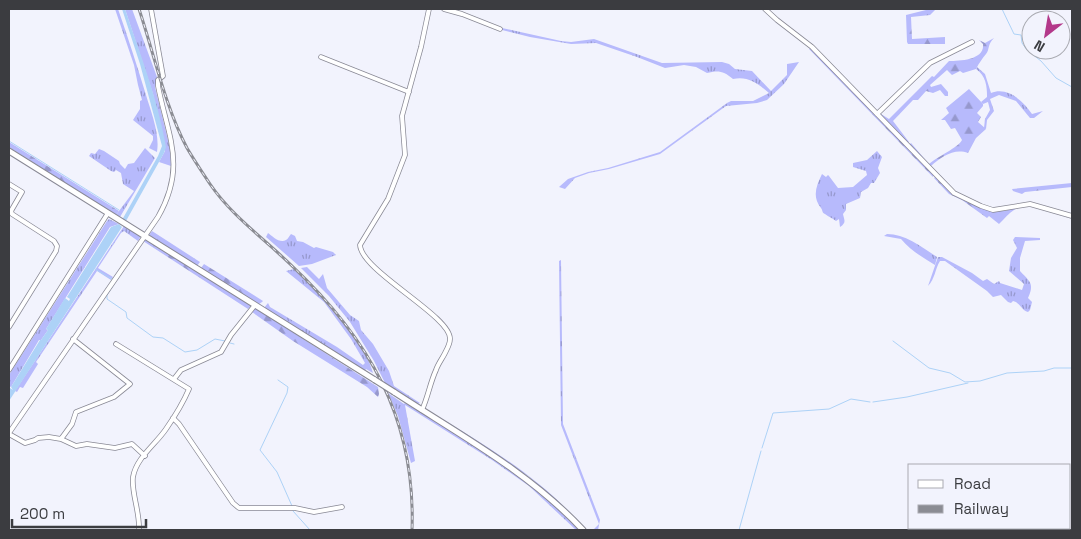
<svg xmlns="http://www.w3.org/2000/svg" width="1081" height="539" viewBox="0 0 1081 539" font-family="'Space Grotesk',sans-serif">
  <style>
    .grass { fill: url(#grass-tufts) }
    .forest { fill: url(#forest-firs) }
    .water { fill: #add2f7 }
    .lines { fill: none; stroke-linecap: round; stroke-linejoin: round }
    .stream { stroke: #add2f7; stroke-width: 1 }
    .street-casing { stroke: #898995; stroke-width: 5.5 }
    .secondary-casing { stroke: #898995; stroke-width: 7 }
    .street { stroke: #fff; stroke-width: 4 }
    .secondary { stroke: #fff; stroke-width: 5 }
    .rail-casing { stroke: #8b8c93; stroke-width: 3 }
    .rail { stroke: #f2f3fd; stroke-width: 1; stroke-dasharray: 4; stroke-linecap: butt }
    .secondary-bridge-casing { stroke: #898995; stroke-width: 7; stroke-linecap: butt }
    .secondary-bridge { stroke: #fff; stroke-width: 5 }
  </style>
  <defs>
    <pattern id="grass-tufts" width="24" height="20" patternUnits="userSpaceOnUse" patternTransform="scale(1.25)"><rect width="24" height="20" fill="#b7bafc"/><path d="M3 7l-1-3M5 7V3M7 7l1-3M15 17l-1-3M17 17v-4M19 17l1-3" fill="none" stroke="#9698cd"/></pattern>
    <pattern id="forest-firs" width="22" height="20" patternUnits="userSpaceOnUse" patternTransform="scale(1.25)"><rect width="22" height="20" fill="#b7bafc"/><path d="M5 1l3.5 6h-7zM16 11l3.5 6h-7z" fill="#9698cd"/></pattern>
  </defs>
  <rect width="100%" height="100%" fill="#f2f3fd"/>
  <path class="grass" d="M 115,9 L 118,9 C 128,37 137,66 146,95 C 151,112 160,134 157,152 L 149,148 L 153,140 L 153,136 L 133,120 L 140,109 L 140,101 L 142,100 L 138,85 L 134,65 Z
    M 125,9 L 132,9 L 157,77 L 155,87 L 170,148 L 171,166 L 159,162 L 165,151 L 153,94 Z
    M 502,28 L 561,41 L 571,42 L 594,39 L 662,63 L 722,62 L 729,64 L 735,69 L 752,71 L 771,91 L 787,75 L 787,64 L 799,62 L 784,84 L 767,100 L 757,103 L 726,106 L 660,154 L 609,169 L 589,173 L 575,178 L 565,189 L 559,187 L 568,179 L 588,172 L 608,168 L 660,152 L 727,103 L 731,101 L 753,101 L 769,93 C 757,83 748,76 733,79 C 724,71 718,70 707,73 L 696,67 L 684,65 L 665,68 L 637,57 L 596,43 L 571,44 L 530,37 L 502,30 Z
    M 977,67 L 985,74 L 991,93 C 1008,86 1024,102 1032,114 L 1043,111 L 1034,118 L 1030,118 L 1016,101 L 999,95 L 990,99 L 994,111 L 987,120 L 986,129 L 984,128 L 985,119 L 990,110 L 988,102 L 983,104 L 981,102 L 987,97 C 987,86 986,76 976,69 Z
    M 145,148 L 155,158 L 120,217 L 116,215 L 134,191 L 123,184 L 121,173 L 116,170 L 114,172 L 111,171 L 89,156 L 91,153 L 95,154 L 99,149 L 104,151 L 119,161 L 120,164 L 125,169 L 128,164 L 134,163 Z
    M 877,151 L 882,157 L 878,168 L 880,173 L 874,183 L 871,183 L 868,188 L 861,192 L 860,198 L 846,204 L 846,210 L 843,214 C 844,220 847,222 840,227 L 839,219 L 836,221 C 832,218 829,217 825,214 C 822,213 823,211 821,208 C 812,197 816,186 822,174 L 826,177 L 828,175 L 829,176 L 838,188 L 853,187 L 867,175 L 866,171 L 853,167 L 853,163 L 867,160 Z
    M 109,219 L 119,224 L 110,227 L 46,329 L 48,330 L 41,340 L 39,340 L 11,387 L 9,386 L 9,375 L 107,221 Z
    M 124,226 L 141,236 L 138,241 L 124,231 L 121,233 L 98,268 L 113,277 L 111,280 L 97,271 L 36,362 L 38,364 L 23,388 L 20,387 L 17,392 L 15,391 Z
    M 268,233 C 272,236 280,244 286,240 C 288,239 289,236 291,234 L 295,236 L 297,241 L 303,242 L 314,248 L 316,247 L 333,252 L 336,255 L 312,264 L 299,266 L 266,237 Z
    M 887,234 C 905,234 922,247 937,257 L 935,265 C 922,257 910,250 901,239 L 884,236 Z
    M 1015,237 L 1040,238 L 1040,240 L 1025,241 L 1020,258 L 1020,271 C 1029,281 1035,283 1028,298 L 1032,302 L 1030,310 L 1028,312 C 1021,310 1021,303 1013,301 L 1011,303 L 1008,302 L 1001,295 L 993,297 L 987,291 L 945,261 L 940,261 C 935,269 935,279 928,286 L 938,257 L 942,257 L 972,273 L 983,281 L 987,279 L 994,284 L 999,281 L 1000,283 L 1022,290 L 1024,284 L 1009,271 L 1011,258 L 1017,248 L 1013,240 Z
    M 561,260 L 563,424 L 600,520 L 598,530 L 593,530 L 599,524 L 561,425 L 559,261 Z
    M 307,267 L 319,279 L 323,274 L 327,288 L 350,315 L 359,321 L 361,330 L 373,344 L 389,371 L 394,386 L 420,403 L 417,404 L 385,383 L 374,361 L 350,322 L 329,296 L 301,268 Z
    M 294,269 C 319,293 365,340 373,373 L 366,369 L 365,371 L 264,308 L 268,303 L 270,307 L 337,347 L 363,365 L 365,363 L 351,339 L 324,302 L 286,271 Z
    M 388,393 L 404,404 L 405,403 C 443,425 482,447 517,473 C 539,490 560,510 579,530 L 576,530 L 529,486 L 492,460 L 405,405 L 415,461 L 411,463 L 398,416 Z
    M 429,411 C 487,446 542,478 586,530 L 584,530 L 560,504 L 528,476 L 432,415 Z"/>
  <path class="forest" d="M 930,9 L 936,9 L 930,15 L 911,17 L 912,39 L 945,37 L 945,44 L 908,44 L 907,42 L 906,15 Z
    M 994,38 C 987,45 990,49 986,54 C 982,59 979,63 976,69 L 963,73 L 960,71 L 952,75 L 947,70 L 930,85 L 931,87 L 941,84 L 948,92 L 948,96 L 945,96 L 940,90 L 933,93 L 926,91 L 918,100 L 913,100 L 893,121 L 909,142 L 907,143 L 880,115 L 881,114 L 889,119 L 932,76 L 934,77 L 949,61 C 960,61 985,60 983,44 L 979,40 L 985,43 Z
    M 812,48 L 934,175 L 933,177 L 809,49 Z
    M 969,89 L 983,104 L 983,106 L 977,113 L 981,117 L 978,122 L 986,129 L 976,138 L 968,153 C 954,148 941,157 931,166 L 955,191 L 954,192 L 909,145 L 911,143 L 929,164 C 937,157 959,147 962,140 L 955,128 L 951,129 L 945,120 L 941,120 L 949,113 L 946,108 Z
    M 9,142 L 119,211 L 116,215 L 9,147 Z
    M 935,177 L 953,195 L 989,210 L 1004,211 L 1027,205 L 1032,206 L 1072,219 C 1055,214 1031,200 1014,210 C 1009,213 1004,219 999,224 L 989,216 L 987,218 L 962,200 L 949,194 L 934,178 Z
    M 1072,183 L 1072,187 L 1025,192 L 1022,194 L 1013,191 L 1012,189 Z
    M 152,231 L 200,262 L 197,266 L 149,235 Z
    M 145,239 L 251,306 L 248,309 L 143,241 Z
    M 204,264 L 263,301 L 262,302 L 259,304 L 201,268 Z
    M 255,308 L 378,387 L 379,394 L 378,397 L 367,387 L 293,341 L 252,312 Z"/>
  <path class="water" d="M 122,9 L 125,9 C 140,54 158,100 166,147 L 164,153 L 126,221 L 122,220 L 158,156 L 162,146 L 140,64 Z
    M 119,224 L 122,227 L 9,401 L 9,390 L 10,388 L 13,390 L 11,387 L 40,340 L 41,340 L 48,330 L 46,329 L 65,298 L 69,301 L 70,299 L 67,297 L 111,227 Z"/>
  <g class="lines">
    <path class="stream" d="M 1002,9 L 1014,34 L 1021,35 L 1022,43 L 1027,50 L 1041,61 L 1056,78 L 1072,87
      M 9,141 L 119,210
      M 95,269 L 112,279
      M 114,284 L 107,295 L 107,299 L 126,312 L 127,318 L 153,337 L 163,338 L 185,352 L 197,350 L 215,339 L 225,341
      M 893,341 L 929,368 L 950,373 L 965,382 L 980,381 L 1007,373 L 1044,371 L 1054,368 L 1072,368
      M 230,343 L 234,344
      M 278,380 L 288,387 L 287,393 L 260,450 L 277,472 L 292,506
      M 873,402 L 907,397 L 968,383
      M 762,448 L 773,413 L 829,409 L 851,399 L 870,402
      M 293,511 L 310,530
      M 739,530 L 761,451"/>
    <defs>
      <path id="street" d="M 444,9 L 462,14 L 500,29
        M 765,9 L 777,20 L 812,47 L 954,193 L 981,206 L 993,210 L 1030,204 L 1072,216
        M 321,57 L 409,92
        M 877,114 L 930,63 L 972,42
        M 9,184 L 22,192 L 11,211 L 12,214 L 54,241 L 57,246 L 56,251 L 9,327
        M 116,344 L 189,389 C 183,403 175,416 166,429 C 156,444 136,458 133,477 C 131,492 140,512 139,530
        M 9,370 L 108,213
        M 174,379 L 181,370 L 221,352 L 231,335 L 255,305
        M 422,410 C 428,397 430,383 436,370 C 438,364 442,359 445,353 C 447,349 450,344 450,339 C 451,316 361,271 360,245 L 388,199 L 405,155 L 402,116 L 421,47 L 429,9
        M 173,418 L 179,424 L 233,503 L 239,508 L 295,508 L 314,512 L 342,507
        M 9,433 L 158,217 C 187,166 168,137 158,86 L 158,80 L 163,76 L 151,9
        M 9,434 L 25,443 L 35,440 L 38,438 L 49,437 L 61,439 L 76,446 L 87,444 L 115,448 L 132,444 L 145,456
        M 61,439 L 72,424 L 76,412 L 114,397 L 130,384 L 73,339"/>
      <path id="secondary" d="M 9,151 L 375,380
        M 394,392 C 460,435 529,472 583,530"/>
    </defs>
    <use href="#street" class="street-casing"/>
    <use href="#secondary" class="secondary-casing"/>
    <use href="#street" class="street"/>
    <use href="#secondary" class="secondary"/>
    <defs>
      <path id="rail" d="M 139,9 C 154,54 165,106 187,148 C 194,160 202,172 210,184 C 231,215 263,238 290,264 C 369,338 416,419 412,530"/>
    </defs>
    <use href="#rail" class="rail-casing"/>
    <use href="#rail" class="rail"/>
    <defs>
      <path id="secondary-bridge" d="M 375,380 L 394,392"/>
    </defs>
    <use href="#secondary-bridge" class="secondary-bridge-casing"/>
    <use href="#secondary-bridge" class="secondary-bridge"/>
  </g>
  <rect width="1081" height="539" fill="none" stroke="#3b3c40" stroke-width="20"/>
  <rect x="908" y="464" width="162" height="65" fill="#f2f3fd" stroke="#a9aab1"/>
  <rect x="918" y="480" width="25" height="8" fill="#ffffff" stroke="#a9aab1"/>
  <text x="954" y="489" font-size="15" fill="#3b3c40">Road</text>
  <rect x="918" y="505" width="25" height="8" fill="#8b8c93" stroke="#a9aab1"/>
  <text x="954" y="514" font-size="15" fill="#3b3c40">Railway</text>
  <g transform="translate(1046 35) rotate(211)"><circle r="24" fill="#f2f3fd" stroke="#a9aab1"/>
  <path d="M0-4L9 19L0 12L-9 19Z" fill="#b3388a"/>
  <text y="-8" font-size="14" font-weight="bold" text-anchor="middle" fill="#3b3c40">N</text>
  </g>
  <path d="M12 519v8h134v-8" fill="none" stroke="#3b3c40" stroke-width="2.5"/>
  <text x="20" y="519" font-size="15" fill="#3b3c40" stroke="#f2f3fd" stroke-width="4" paint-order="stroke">200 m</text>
</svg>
